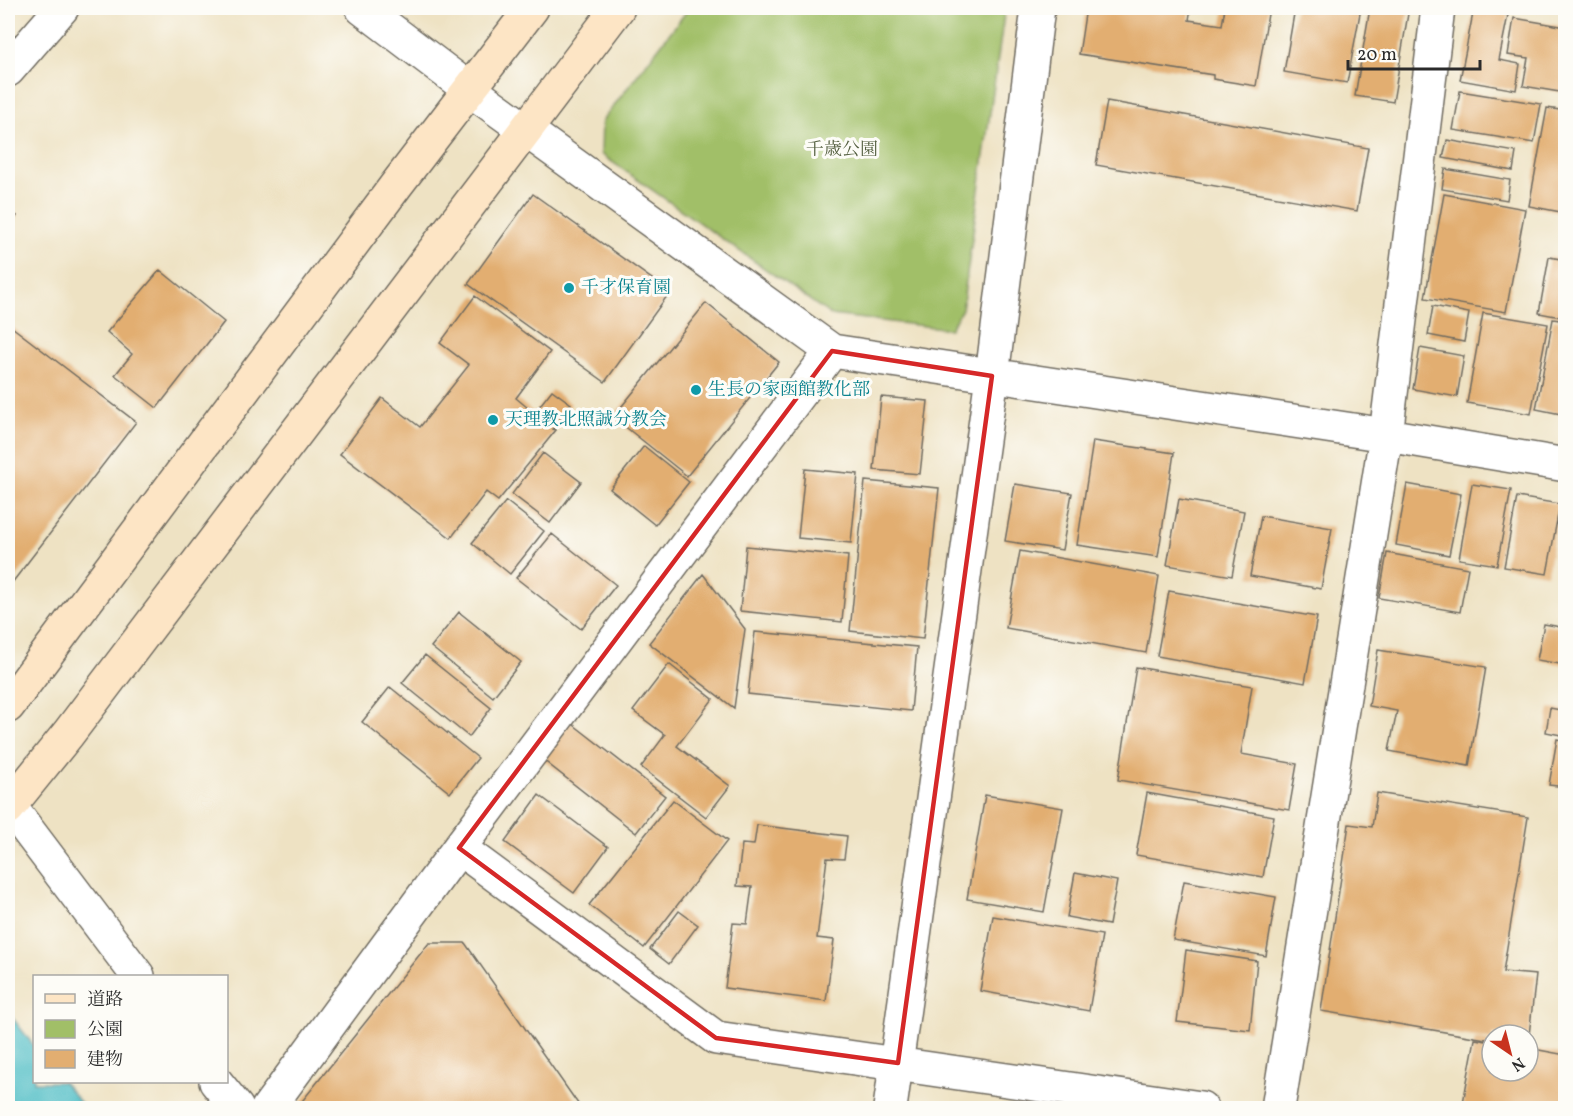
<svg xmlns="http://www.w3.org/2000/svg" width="1573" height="1116" viewBox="0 0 1573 1116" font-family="Vollkorn,'Noto Serif JP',serif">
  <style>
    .green { fill: #a1bf67; stroke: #667549; stroke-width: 1.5 }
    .water { fill: #50bec6; stroke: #3e7478; stroke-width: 1.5 }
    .building { fill: #e2ae71 }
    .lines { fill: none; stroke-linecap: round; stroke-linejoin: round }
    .street-casing { stroke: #6f6b60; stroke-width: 36 }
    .secondary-casing { stroke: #6f6b60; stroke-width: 36 }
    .street { stroke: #fff; stroke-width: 33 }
    .secondary { stroke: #fde5c5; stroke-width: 33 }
    .marked { fill: none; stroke: #d62828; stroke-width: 4.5; stroke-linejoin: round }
    .culture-dot { fill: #0f9aa8; stroke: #fdfcf7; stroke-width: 2 }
    .labels { text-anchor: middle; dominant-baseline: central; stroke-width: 6; stroke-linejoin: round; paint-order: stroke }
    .park-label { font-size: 18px; fill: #545f40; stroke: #fdfcf7 }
    .culture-label { font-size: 18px; fill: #0d838f; stroke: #fdfcf7; text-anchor: start }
  </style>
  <rect width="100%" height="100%" fill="#fdfcf7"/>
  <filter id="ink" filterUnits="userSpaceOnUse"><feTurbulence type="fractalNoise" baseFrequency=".0167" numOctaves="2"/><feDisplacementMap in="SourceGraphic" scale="12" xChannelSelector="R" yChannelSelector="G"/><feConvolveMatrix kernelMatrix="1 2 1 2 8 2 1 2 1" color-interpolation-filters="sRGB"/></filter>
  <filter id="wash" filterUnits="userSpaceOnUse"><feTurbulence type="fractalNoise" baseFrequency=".008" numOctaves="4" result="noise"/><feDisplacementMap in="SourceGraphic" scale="24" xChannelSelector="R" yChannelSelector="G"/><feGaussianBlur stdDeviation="1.35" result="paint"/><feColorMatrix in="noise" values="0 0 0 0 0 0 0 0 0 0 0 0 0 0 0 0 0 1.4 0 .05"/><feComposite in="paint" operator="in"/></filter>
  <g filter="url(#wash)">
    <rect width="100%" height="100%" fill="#eee2c3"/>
    <path class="green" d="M 689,8 L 1005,8 L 962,309 L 950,329 L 831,315 L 601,154 L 602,121 Z"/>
    <path class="water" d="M 8,1012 L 34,1046 L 34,1082 L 63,1082 L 85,1108 L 8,1108 Z"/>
    <g id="blocks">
      <path class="building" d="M 1086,8 L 1191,8 L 1189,20 L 1222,25 L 1225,8 L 1269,8 L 1256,86 L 1213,79 L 1213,75 L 1079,54 Z
        M 1295,8 L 1361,8 L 1347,83 L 1284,72 Z
        M 1370,8 L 1409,8 L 1393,102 L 1355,96 Z
        M 1474,8 L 1508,15 L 1499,60 L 1520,64 L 1516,90 L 1460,80 Z
        M 1514,18 L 1566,27 L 1566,93 L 1523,86 L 1528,58 L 1508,55 Z
        M 1460,91 L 1541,104 L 1534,143 L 1453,130 Z
        M 1107,101 L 1368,148 L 1357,211 L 1096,165 Z
        M 1547,108 L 1566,111 L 1566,213 L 1529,206 Z
        M 1447,140 L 1516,152 L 1513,171 L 1443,158 Z
        M 1445,169 L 1510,180 L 1507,200 L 1442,189 Z
        M 533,194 L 670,292 L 605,382 L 468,284 Z
        M 1444,194 L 1525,209 L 1506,312 L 1425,298 Z
        M 8,209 L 17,216 L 8,229 Z
        M 1549,257 L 1566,260 L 1566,318 L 1539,313 Z
        M 160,270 L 224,322 L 157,408 L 115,375 L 132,354 L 107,332 Z
        M 475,296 L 550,352 L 516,398 L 534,413 L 552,390 L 571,404 L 553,429 L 556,430 L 498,501 L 486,492 L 451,538 L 340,454 L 382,398 L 420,427 L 469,365 L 440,343 Z
        M 706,303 L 779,362 L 687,476 L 613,417 Z
        M 1433,306 L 1469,313 L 1464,342 L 1428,335 Z
        M 1483,313 L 1548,324 L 1531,414 L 1467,403 Z
        M 1553,319 L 1566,321 L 1566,415 L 1536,409 Z
        M 8,324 L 136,422 L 8,588 Z
        M 1420,348 L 1464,356 L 1457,397 L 1413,389 Z
        M 881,397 L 928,401 L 920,474 L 874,470 Z
        M 1093,441 L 1174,453 L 1158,557 L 1077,545 Z
        M 644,446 L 689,482 L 655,525 L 610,489 Z
        M 543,453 L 581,482 L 550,523 L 512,494 Z
        M 805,469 L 858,474 L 851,543 L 798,538 Z
        M 865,481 L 939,488 L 923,639 L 850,631 Z
        M 1015,484 L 1072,493 L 1062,550 L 1005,541 Z
        M 1407,484 L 1461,494 L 1449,555 L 1396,545 Z
        M 1472,484 L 1511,490 L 1497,565 L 1459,559 Z
        M 1517,497 L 1560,504 L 1547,574 L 1504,567 Z
        M 1179,499 L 1244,511 L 1232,576 L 1167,565 Z
        M 506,501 L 544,531 L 510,574 L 472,543 Z
        M 1261,516 L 1332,528 L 1321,589 L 1250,576 Z
        M 552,534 L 616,585 L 581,629 L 516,578 Z
        M 746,546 L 848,556 L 842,622 L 740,611 Z
        M 1020,551 L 1159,576 L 1146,653 L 1006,628 Z
        M 1387,553 L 1468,568 L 1460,612 L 1379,598 Z
        M 703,574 L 745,629 L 734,708 L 649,643 Z
        M 1169,591 L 1317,617 L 1305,683 L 1157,656 Z
        M 459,612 L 521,662 L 493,697 L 431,647 Z
        M 1544,624 L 1566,628 L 1566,665 L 1537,660 Z
        M 755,632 L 917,647 L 911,711 L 748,694 Z
        M 1378,650 L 1486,667 L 1469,766 L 1389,751 L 1397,711 L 1369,706 Z
        M 425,655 L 491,708 L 469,737 L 402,683 Z
        M 669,664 L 713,699 L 677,746 L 730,786 L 706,817 L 641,767 L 665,735 L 633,711 Z
        M 1136,667 L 1252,686 L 1241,754 L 1297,764 L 1289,810 L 1118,780 Z
        M 390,687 L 478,758 L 450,793 L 362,722 Z
        M 1550,708 L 1566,711 L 1566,736 L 1546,732 Z
        M 570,722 L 665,796 L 636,833 L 542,759 Z
        M 1557,739 L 1566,741 L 1566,787 L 1549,785 Z
        M 1147,793 L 1274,816 L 1263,877 L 1136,855 Z
        M 1377,793 L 1528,817 L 1503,972 L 1536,975 L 1529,1035 L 1492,1035 L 1492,1040 L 1321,1011 L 1349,824 L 1372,827 Z
        M 539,795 L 608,847 L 574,893 L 505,842 Z
        M 985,795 L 1063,808 L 1044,912 L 967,899 Z
        M 673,800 L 727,841 L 644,948 L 589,905 Z
        M 757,825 L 847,836 L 844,859 L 827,858 L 817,938 L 834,940 L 826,1001 L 725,988 L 733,923 L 747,924 L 752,887 L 737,886 L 742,844 L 754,845 Z
        M 1075,873 L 1117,881 L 1109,925 L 1067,917 Z
        M 1184,881 L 1276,897 L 1266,956 L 1173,940 Z
        M 679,911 L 698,925 L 669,964 L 650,949 Z
        M 993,916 L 1102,935 L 1089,1011 L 980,991 Z
        M 429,943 L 465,943 L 581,1108 L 301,1108 L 299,1105 Z
        M 1186,950 L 1257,961 L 1250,1030 L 1177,1022 Z
        M 1475,1039 L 1492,1042 L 1492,1071 L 1528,1071 L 1528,1048 L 1566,1055 L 1566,1108 L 1462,1108 Z"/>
    </g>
  </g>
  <g filter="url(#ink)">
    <use href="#blocks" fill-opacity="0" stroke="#6f6b60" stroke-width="1.5"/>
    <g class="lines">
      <defs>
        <path id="street" d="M 362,8 L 469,89 L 832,351 L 1386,435 L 1566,465
          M 8,70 L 62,8
          M 8,804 L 138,976
          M 459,848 L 716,1038 L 1201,1108
          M 216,1082 L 237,1108
          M 268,1108 L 459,848 L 832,351
          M 890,1108 L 992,376 L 1038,8
          M 1278,1108 L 1386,435 L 1438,8"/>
        <path id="secondary" d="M 8,706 L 397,184 L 532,8
          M 8,808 L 68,734 L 618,8"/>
      </defs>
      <use href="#street" class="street-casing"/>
      <use href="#secondary" class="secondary-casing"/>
      <use href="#street" class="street"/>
      <use href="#secondary" class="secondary"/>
    </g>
  </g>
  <path class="marked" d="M 832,351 L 992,376 L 898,1063 L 716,1038 L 459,848 Z"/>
  <g class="culture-dot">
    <circle cx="569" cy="288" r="6"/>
    <circle cx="696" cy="390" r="6"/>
    <circle cx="493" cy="420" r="6"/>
  </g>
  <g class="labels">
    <g class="park-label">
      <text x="842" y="150">千歳公園</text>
    </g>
    <g class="culture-label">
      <text x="581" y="288">千才保育園</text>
      <text x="708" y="390">生長の家函館教化部</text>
      <text x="505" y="420">天理教北照誠分教会</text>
    </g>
  </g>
  <rect width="1573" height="1116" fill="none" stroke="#fdfcf7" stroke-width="30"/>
  <rect x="33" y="975" width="195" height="108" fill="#fdfcf7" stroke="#a9a8a5" stroke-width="1.5"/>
  <rect x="45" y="994" width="30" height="9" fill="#fde5c5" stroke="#a9a8a5" stroke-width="1.5"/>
  <text x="87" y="1005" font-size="18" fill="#2b2b2b">道路</text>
  <rect x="45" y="1020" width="30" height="18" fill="#a1bf67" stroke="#a9a8a5" stroke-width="1.5"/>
  <text x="87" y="1035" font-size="18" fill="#2b2b2b">公園</text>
  <rect x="45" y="1050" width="30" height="18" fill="#e2ae71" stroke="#a9a8a5" stroke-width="1.5"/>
  <text x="87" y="1065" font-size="18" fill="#2b2b2b">建物</text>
  <g transform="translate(1510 1053) rotate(145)"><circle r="28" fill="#fdfcf7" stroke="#a9a8a5" stroke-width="1.5"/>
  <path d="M0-4.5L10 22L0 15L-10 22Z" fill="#c8321e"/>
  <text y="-9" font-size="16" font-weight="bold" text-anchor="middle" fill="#2b2b2b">N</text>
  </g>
  <path d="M1348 60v9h132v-9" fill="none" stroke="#2b2b2b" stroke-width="3"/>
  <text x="1357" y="60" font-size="18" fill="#2b2b2b" stroke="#fdfcf7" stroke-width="4.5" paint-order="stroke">20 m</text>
</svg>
